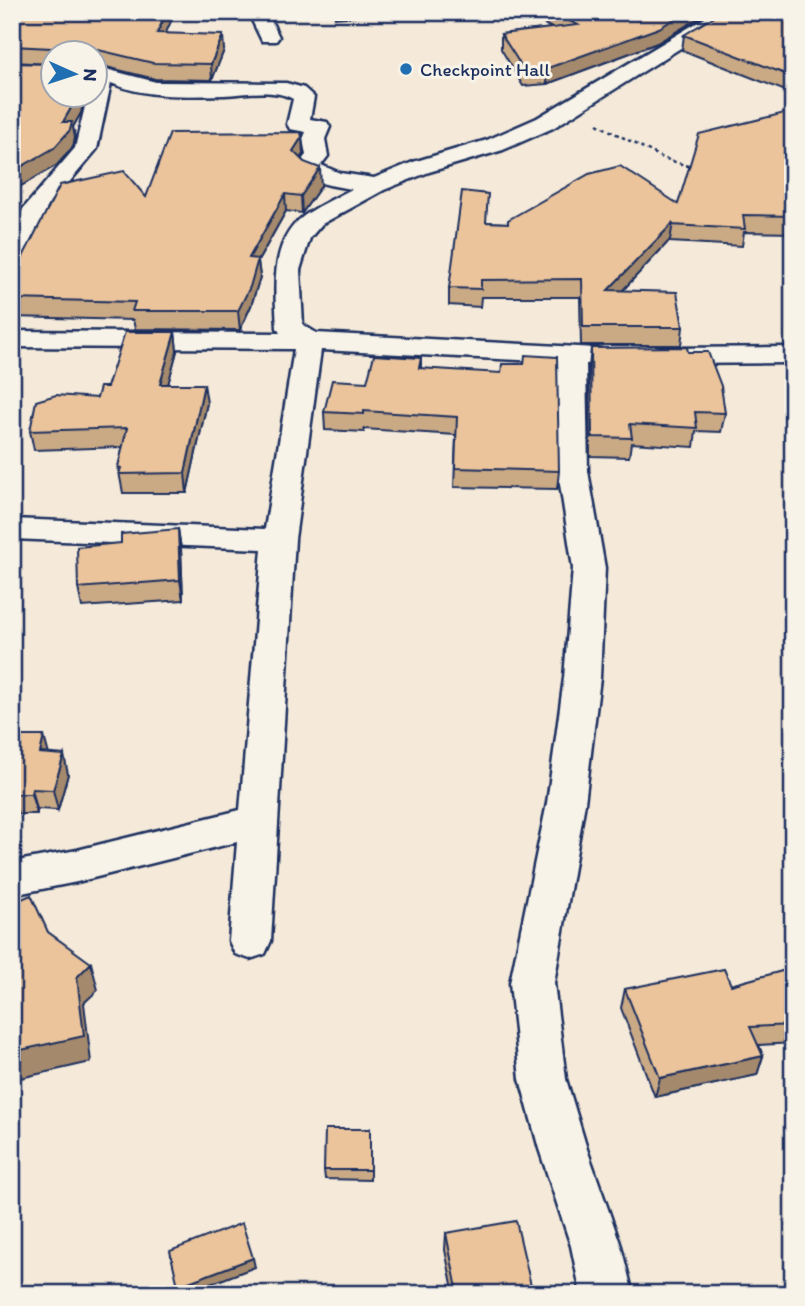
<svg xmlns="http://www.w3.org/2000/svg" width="805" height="1306" viewBox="0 0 805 1306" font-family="Itim,sans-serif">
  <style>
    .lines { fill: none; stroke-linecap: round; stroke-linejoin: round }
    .street-casing { stroke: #1b2f5e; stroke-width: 5 }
    .path { stroke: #1b2f5e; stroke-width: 2.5; stroke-dasharray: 3.5 3.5; stroke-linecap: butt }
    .street { fill: #f7f3e8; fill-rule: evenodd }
    .wall { fill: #caa985; stroke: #1b2f5e; stroke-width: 2 }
    .shaded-wall { fill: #a4896c; stroke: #1b2f5e; stroke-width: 2 }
    .building { fill: #ebc49b; stroke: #1b2f5e; stroke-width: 2 }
    .poi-dot { fill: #1f6fb2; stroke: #f7f3e8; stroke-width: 2.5 }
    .labels { text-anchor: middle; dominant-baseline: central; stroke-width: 6; stroke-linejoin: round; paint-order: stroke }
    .far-poi-label { font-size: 19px; fill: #1b2f5e; stroke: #f7f3e8; text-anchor: start }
  </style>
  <rect width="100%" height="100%" fill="#f5ead9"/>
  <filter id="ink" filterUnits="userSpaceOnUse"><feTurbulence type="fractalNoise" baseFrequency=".0143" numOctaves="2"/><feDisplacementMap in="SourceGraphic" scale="14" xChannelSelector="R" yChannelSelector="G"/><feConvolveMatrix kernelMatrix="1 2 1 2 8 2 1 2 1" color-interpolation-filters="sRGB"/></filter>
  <g filter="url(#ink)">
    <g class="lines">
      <defs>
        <path id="street" d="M 248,12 L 267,12 L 279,37 L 276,41 L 262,41 Z
          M 715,12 L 738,12 L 553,128 L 503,150 L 429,172 L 384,190 L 322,224 L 310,238 L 300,270 L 303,325 L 316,333 L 596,348 L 606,350 L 610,356 L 606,362 L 586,364 L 588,471 L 605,568 L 600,678 L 585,803 L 554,983 L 566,1079 L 587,1149 L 621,1246 L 633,1294 L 581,1294 L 571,1246 L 539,1149 L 520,1079 L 510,983 L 547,803 L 564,678 L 573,568 L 558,471 L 558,362 L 321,350 L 295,539 L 271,941 L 265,954 L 250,959 L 235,954 L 229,941 L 237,842 L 77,882 L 12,895 L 12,862 L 77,850 L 240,810 L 262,549 L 12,539 L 12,519 L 265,529 L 294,349 L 12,347 L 12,331 L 280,333 L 277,328 C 275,288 269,238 308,213 C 322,204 337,197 352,189 C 334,186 307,183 296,167 L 306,155 L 303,139 L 306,132 L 290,129 L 287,124 L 293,99 C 274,88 245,94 223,95 C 186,96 146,98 111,83 L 97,149 L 46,210 L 25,274 L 21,279 L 12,282 L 12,239 L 23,209 L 75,148 L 88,94 L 94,94 L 94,66 L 156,82 L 286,83 L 304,88 L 314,97 L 310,119 L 327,122 L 330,127 L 325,139 L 328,156 L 321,165 L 340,173 L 374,178 L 413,162 L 487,140 L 537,118 Z
          M 793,347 L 793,363 L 663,364 L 653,362 L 649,356 L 653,350 L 663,348 Z"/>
      </defs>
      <use href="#street" class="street-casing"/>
      <path class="path" d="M 597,124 L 663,158 L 694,168"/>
      <use href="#street" class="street"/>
    </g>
    <path class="wall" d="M 12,12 L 166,33 L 224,50 L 212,80 L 155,79 L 94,64 L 94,52 L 52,52 L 52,94 L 85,94 L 81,113 L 73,127 L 75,138 L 73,147 L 57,165 L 14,190 L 12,190 L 12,63 L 50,64 L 12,62 Z
      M 333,12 L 415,12 L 335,18 Z
      M 520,12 L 709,12 L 657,43 L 547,84 L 523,86 L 501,49 L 501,34 L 552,28 Z
      M 793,12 L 793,94 L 682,50 L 684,35 Z
      M 793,111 L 793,233 L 744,232 L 742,246 L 670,242 L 670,240 L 622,291 L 683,327 L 681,345 L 581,345 L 580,297 L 481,297 L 480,307 L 449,305 L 449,288 L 486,222 L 508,223 L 678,204 Z
      M 302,137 L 303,154 L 301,158 L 321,186 L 302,213 L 286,211 L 258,261 L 260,277 L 251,306 L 240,330 L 135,329 L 133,320 L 12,317 L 12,278 L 146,197 Z
      M 175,332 L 177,351 L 168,384 L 207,403 L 187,493 L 123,493 L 118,467 L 123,447 L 34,450 L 30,431 L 97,398 L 107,387 Z
      M 591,348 L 688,352 L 725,413 L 721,432 L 696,431 L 694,447 L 631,443 L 629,457 L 590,456 L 589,367 Z
      M 421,358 L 421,368 L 559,471 L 557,489 L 454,487 L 456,435 L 364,429 L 364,432 L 325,430 L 324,412 L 367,382 Z
      M 178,529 L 181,549 L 183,600 L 82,607 L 78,588 Z
      M 12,736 L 49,754 L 68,774 L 58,810 L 37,809 L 37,814 L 18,814 L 15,825 L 12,825 Z
      M 793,968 L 793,1043 L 759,1045 L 763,1056 L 757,1075 L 655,1097 L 621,1008 L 625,989 L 731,985 Z
      M 370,1129 L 370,1180 L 325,1179 L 324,1170 Z
      M 446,1233 L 533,1294 L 454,1294 L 445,1250 Z"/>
    <path class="shaded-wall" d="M 167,12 L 175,12 L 159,49 L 157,33 Z
      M 686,12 L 709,12 L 657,43 L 547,84 L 548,68 Z
      M 223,35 L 224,50 L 212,80 L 211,64 Z
      M 79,94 L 85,94 L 81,113 L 73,127 L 75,138 L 73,147 L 57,165 L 14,190 L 12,180 L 12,172 L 63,122 Z
      M 302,137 L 303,154 L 294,169 L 293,151 Z
      M 320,168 L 321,186 L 302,213 L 301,196 Z
      M 285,194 L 286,211 L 258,261 L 260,277 L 251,306 L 240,330 L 238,311 L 249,258 Z
      M 673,223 L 670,240 L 606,308 L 608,290 Z
      M 175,332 L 177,351 L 163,403 L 160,384 Z
      M 204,384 L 207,403 L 187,493 L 185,473 Z
      M 178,529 L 181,549 L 183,600 L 180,580 Z
      M 44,736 L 49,755 L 40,753 Z
      M 64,755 L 68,774 L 58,810 L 53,790 Z
      M 32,789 L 37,809 L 37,814 L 31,794 Z
      M 12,794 L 18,814 L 15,825 L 12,816 Z
      M 91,963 L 98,990 L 84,1003 L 91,1062 L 12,1080 L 12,1052 L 77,977 Z
      M 763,1056 L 757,1075 L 655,1097 L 660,1078 Z
      M 253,1258 L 255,1267 L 184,1294 L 180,1294 L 178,1286 Z"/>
    <path class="building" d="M 12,12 L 167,12 L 157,33 L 223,35 L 211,64 L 153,63 L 90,48 L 90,52 L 52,52 L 52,94 L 79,94 L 63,122 L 72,122 L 70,130 L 54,148 L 12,172 L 12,63 L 49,64 L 52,62 L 51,48 L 12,46 Z
      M 551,12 L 651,12 L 656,14 L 654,12 L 686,12 L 659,28 L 548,68 L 524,70 L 501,34 L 578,25 Z
      M 721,12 L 793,12 L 793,77 L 684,35 Z
      M 793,111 L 793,216 L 743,215 L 745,229 L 672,225 L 673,223 L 608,290 L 677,292 L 683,327 L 583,327 L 582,279 L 481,280 L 481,289 L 449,288 L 462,191 L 488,194 L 486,222 L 508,223 L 508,220 L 589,174 L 620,166 L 678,204 L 699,134 Z
      M 301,132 L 302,137 L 293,151 L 304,162 L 320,168 L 301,196 L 285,194 L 249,258 L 258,259 L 250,287 L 238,311 L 132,311 L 135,302 L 12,299 L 12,278 L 60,185 L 124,171 L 146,197 L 170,133 Z
      M 125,332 L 175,332 L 160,384 L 204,384 L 185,473 L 119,474 L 121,468 L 118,467 L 127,428 L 30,431 L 36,401 L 56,395 L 97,398 L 100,387 L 107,387 Z
      M 687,347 L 688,352 L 708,352 L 721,386 L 725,413 L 695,412 L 697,428 L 630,424 L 632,438 L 592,437 L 591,348 Z
      M 374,355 L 421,358 L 419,368 L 501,373 L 502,364 L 524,364 L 525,355 L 557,357 L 559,471 L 455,468 L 457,417 L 364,411 L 364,414 L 324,412 L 332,380 L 367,382 Z
      M 178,529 L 180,580 L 78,588 L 77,547 L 121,543 L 121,534 Z
      M 12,736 L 44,736 L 40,753 L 64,755 L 53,790 L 32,789 L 31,794 L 12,794 Z
      M 31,895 L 48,932 L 91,963 L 77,977 L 84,1036 L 12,1052 L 12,903 Z
      M 793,968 L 793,1025 L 750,1027 L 763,1056 L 660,1078 L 625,989 L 724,969 L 731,985 Z
      M 325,1129 L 370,1129 L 370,1170 L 324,1170 Z
      M 516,1221 L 533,1294 L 458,1294 L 446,1233 Z
      M 242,1223 L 253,1258 L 178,1286 L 170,1251 Z"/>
  </g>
  <circle class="poi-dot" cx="406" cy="69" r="7"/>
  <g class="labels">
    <g class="far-poi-label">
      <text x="420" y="69">Checkpoint Hall</text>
    </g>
  </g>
  <rect width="805" height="1306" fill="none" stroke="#f7f3e8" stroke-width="42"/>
  <rect x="21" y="21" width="763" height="1264" fill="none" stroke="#1b2f5e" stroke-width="2.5" filter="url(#ink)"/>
  <g transform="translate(74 74) rotate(93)"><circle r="33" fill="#f7f3e8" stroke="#9fa5b1" stroke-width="2"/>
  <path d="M0-5L12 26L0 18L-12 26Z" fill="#1f6fb2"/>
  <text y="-10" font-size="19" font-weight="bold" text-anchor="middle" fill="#1b2f5e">N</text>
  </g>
</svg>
